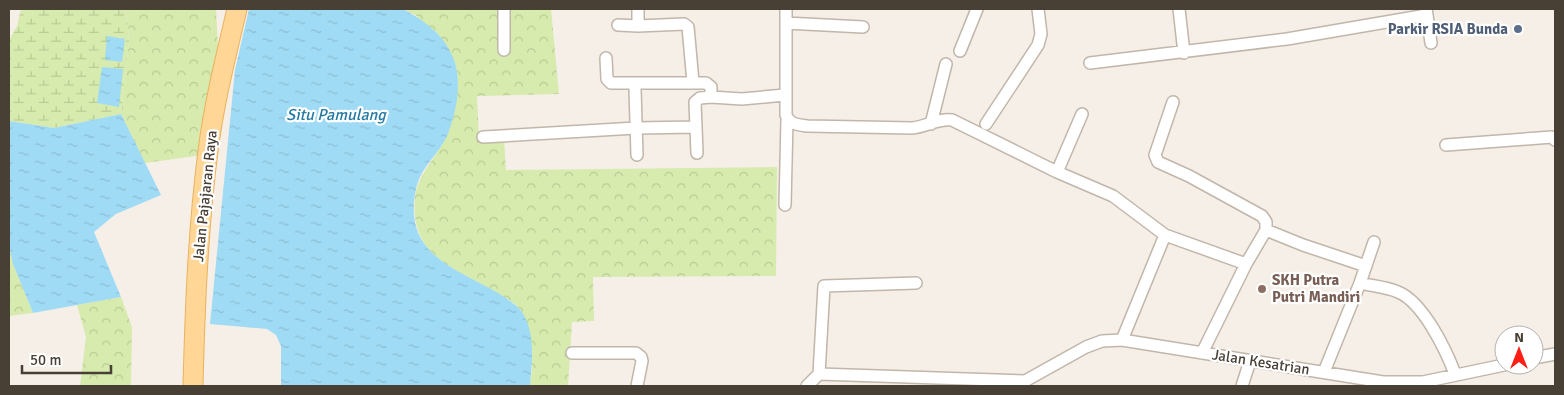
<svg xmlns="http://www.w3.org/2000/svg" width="1564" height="395" viewBox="0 0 1564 395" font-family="Signika,sans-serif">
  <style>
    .forest { fill: url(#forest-crowns) }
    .wetland { fill: url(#wetland-marsh) }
    .water { fill: url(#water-ripples) }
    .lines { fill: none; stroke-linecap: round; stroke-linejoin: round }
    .street-casing { stroke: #c1b6a9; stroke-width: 14 }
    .primary-casing { stroke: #ebb25e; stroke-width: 21 }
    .street { stroke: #fff; stroke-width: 11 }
    .primary { stroke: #ffd696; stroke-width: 19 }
    .service-dot { fill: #5c6f8a; stroke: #fff; stroke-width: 2 }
    .education-dot { fill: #8d6e63; stroke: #fff; stroke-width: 2 }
    .labels { text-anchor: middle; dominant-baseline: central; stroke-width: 4.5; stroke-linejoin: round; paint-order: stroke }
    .service-label { font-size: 15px; font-weight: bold; fill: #4e5e75; stroke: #fff; text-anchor: end }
    .street-label { font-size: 15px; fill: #483f35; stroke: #fff }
    .education-label { font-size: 15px; font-weight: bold; fill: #785e54; stroke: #fff; text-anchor: start }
    .water-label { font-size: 16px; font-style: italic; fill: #247aa2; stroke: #fff }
  </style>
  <defs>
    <pattern id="forest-crowns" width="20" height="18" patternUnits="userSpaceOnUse" patternTransform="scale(1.25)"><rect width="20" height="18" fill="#d6ebad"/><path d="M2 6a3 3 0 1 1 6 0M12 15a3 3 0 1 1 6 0" fill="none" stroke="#b9cb95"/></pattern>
    <pattern id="wetland-marsh" width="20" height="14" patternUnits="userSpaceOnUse" patternTransform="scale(1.25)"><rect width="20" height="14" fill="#d6ebad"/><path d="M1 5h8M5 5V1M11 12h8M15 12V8" fill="none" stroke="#b9cb95"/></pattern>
    <pattern id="water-ripples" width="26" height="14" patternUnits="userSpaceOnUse" patternTransform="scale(1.25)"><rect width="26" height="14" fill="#a0dbf5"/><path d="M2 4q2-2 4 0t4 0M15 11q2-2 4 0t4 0" fill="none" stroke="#8bbdd3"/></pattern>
  </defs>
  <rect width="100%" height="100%" fill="#f5efe7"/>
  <path class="forest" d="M 121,9 L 216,9 L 218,48 L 203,155 L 145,163 L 121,114 L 129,41 L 127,13 Z
    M 403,9 L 551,9 L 559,94 L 477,96 L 479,139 L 504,140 L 506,170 L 777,167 L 776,276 L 593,277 L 594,321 L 572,322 L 568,386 L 530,386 C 530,380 532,373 532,367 C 531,361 523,315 521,311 C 517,304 504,297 497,293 C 455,268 409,257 415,197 C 418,174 436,158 446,137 C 451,127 453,115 456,104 L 417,16 Z
    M 9,246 L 13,264 L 33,313 L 9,316 Z
    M 121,297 L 132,327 L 131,386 L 80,386 L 86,337 L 77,305 Z"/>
  <path class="wetland" d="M 21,9 L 121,9 L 127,13 L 129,41 L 121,114 L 54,128 L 9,121 L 9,40 L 17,26 Z"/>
  <path class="water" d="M 249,9 L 403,9 C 422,19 443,34 452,55 C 463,79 457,112 447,136 C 440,151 426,164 420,177 C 415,188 413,203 414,215 C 417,259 466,274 498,293 C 506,298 517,305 522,312 C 536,334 532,362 530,386 L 281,386 L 281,346 L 276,335 L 267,329 L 210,324 L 235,70 Z
    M 107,36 L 125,39 L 122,62 L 105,60 Z
    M 102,67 L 123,69 L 119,107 L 97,103 Z
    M 121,114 L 161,195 L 116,214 L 94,232 L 121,297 L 33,313 L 13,264 L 9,246 L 9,121 L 54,128 Z"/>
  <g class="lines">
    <defs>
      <path id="street" d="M 504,9 L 504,50
        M 786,9 L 786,115 C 789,125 800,125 808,126 L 912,128 C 926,127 938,118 952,120 L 1057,172 L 1113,196 L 1165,235 L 1246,264
        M 1179,9 L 1184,53
        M 1427,15 L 1431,43
        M 786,23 L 863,27
        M 618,25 L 638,26 L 638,9
        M 638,26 L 684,24 L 688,27 L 693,82
        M 960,51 L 977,9
        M 606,58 L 607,79 L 611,83 L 706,83 L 711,87 L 711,97 L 742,99 L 785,95
        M 1090,63 L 1287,39 L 1427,15 L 1426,9
        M 635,89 L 637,155
        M 1173,102 L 1155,155 L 1158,162 L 1189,176 L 1262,216 L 1266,222 L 1266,230 L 1246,264 L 1202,353
        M 931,124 L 946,64
        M 986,124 L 1038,45 L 1041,34 L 1038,9
        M 483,137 L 636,128 L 696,127
        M 1446,145 L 1552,137 L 1555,140
        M 697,153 L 695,102 L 700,98 L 711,97
        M 1057,172 L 1082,114
        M 785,205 L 787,120
        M 1266,230 L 1303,245 L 1366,266
        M 1360,283 C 1372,286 1387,287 1398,292 C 1423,302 1446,350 1455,374
        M 1122,340 L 1165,235
        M 572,353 L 636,353 L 641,357 L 642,361 L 637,386
        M 1534,358 L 1555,354
        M 1324,372 L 1360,283 L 1374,242
        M 819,374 L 824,286 L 916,283
        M 1025,381 L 1086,347 L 1102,341 L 1122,340 L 1383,382 L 1423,382 L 1504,365
        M 807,386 L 819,374 L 1025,381
        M 1242,386 L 1250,361"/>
      <path id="primary" d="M 193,386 C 195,307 198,229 208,151 C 214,103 226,56 237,9"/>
    </defs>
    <use href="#street" class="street-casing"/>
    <use href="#primary" class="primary-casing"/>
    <use href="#street" class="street"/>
    <use href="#primary" class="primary"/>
  </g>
  <circle class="service-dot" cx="1518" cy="29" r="5"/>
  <circle class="education-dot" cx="1262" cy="289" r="5"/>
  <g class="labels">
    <g class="service-label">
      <text x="1508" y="29">Parkir RSIA Bunda</text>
    </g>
    <g class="street-label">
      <text transform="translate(205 196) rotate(-84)">Jalan Pajajaran Raya</text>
      <text transform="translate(1261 362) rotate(9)">Jalan Kesatrian</text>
    </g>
    <g class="education-label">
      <text x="1272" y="280">SKH Putra<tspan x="1272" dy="17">Putri Mandiri</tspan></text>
    </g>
    <g class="water-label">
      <text x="336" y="115">Situ Pamulang</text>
    </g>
  </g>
  <rect width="1564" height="395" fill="none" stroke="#483f35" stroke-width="20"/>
  <g transform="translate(1519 350)"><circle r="24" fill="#ffffff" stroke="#b6b2ae"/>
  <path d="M0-4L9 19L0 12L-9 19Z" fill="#ff1e14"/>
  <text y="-8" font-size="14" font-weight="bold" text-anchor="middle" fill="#483f35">N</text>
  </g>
  <path d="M22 365v8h89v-8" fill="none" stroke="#483f35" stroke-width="2.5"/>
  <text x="30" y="365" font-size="15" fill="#483f35" stroke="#ffffff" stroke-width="4" paint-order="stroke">50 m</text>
</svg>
